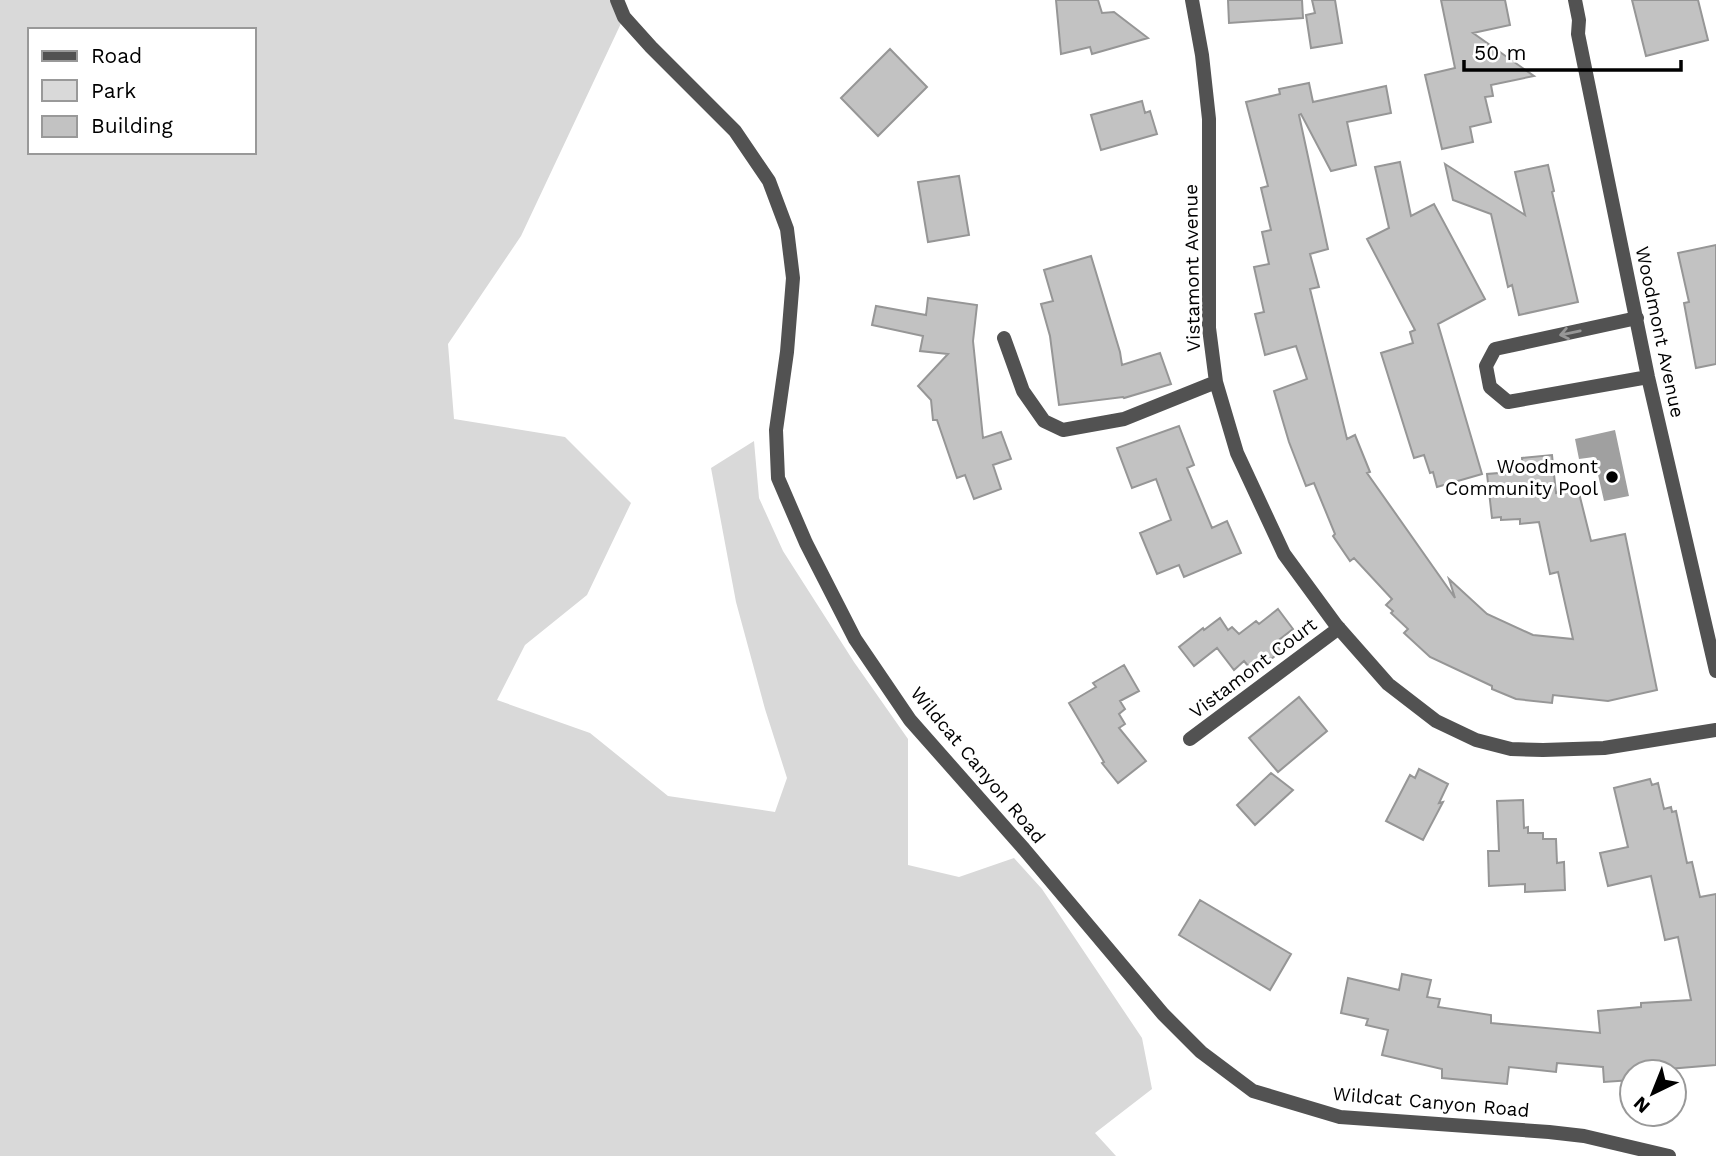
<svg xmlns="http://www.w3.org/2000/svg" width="1716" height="1156" viewBox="0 0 1716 1156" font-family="'Work Sans',sans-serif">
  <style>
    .green { fill: #d9d9d9; fill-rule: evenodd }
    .water { fill: #a0a0a0 }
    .building { fill: #c2c2c2; stroke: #969696; stroke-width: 2 }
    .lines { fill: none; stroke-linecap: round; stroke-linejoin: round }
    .minor { stroke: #525252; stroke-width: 14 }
    .tertiary { stroke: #525252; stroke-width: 14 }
    .oneway { stroke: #979797 }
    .poi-dot { fill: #000; stroke: #fff; stroke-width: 2.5 }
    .labels { text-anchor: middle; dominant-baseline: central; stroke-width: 6; stroke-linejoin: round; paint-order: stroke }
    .street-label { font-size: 19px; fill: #000; stroke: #fff }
    .poi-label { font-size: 19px; fill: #000; stroke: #fff; text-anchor: end }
  </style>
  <rect width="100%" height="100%" fill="#fff"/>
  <path class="green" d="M 0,0 L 617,0 L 624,17 L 521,236 L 448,344 L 454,419 L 565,437 L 631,503 L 587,595 L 525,645 L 497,700 L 590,733 L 668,796 L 775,812 L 787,778 L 765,709 L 736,602 L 711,468 L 754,441 L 759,498 L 783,551 L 854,662 L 908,739 L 908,865 L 959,877 L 1014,858 L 1042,889 L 1142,1038 L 1152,1089 L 1095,1133 L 1116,1156 L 0,1156 ZM 30,30 L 254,30 L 254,152 L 30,152 Z"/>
  <path class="water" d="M 1615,430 L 1629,496 L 1604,501 L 1594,457 L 1579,459 L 1575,439 Z"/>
  <path class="building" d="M 1056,0 L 1098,0 L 1102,13 L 1114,12 L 1148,38 L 1092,54 L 1090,47 L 1061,54 Z
    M 1228,0 L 1302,0 L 1303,18 L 1229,23 Z
    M 1312,0 L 1335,0 L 1342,43 L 1311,48 L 1306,15 L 1315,13 Z
    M 1441,0 L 1505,0 L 1510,25 L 1473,33 L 1534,76 L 1491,85 L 1493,96 L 1485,97 L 1491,122 L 1470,127 L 1473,142 L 1442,149 L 1425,75 L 1455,68 Z
    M 1632,0 L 1698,0 L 1708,40 L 1646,56 Z
    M 890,49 L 927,87 L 878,136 L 841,98 Z
    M 1309,83 L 1313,102 L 1386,86 L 1391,113 L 1347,122 L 1356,165 L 1331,171 L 1301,114 L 1299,115 L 1328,249 L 1310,254 L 1319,287 L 1310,289 L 1347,439 L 1355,435 L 1370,472 L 1367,473 L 1455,598 L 1449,579 L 1487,614 L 1533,635 L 1573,639 L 1558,572 L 1550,574 L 1539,522 L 1520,524 L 1520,519 L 1501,520 L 1501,517 L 1492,518 L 1487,474 L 1523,471 L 1522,458 L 1552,455 L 1556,493 L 1578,489 L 1591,541 L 1625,534 L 1657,690 L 1608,701 L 1553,695 L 1552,703 L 1516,699 L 1492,689 L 1492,686 L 1430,657 L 1404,633 L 1408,629 L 1391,613 L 1393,611 L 1386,605 L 1392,599 L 1354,558 L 1350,561 L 1333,536 L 1335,534 L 1314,483 L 1306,486 L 1289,442 L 1274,391 L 1307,379 L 1296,346 L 1265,355 L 1255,314 L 1264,312 L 1254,267 L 1269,264 L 1262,232 L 1271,230 L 1261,188 L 1268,186 L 1246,102 L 1280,94 L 1279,89 Z
    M 1142,101 L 1145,113 L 1150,111 L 1157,134 L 1101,150 L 1091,115 Z
    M 1400,162 L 1411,216 L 1434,204 L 1485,299 L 1438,324 L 1482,474 L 1437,487 L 1433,472 L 1430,473 L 1424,455 L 1414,458 L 1381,353 L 1413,343 L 1410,332 L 1415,330 L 1367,239 L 1389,228 L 1375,167 Z
    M 1445,164 L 1525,215 L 1515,172 L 1548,165 L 1554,191 L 1552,192 L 1578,302 L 1519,315 L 1512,285 L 1508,287 L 1491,214 L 1453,200 Z
    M 959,176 L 969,235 L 928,242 L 918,182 Z
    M 1716,245 L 1716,364 L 1696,368 L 1684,303 L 1689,302 L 1678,253 Z
    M 1091,256 L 1120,352 L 1122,365 L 1160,353 L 1171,384 L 1124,398 L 1123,397 L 1059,405 L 1050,336 L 1041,304 L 1053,301 L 1044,270 Z
    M 928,298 L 977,305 L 973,341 L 983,438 L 1001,432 L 1011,459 L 993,465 L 1001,489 L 974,499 L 965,475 L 957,478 L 937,420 L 933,420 L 931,400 L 918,386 L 948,354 L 920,351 L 923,336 L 872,325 L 876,306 L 926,315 Z
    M 1179,426 L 1194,465 L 1187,468 L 1212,528 L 1227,521 L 1241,553 L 1184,577 L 1179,565 L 1157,574 L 1140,533 L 1171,520 L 1156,479 L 1132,488 L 1117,448 Z
    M 1278,609 L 1293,629 L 1275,643 L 1281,651 L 1254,673 L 1244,661 L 1234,670 L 1217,648 L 1194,666 L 1179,647 L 1203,628 L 1204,630 L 1220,618 L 1228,630 L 1232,627 L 1239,634 L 1256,621 L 1259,624 Z
    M 1124,665 L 1139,691 L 1120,701 L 1125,709 L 1119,714 L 1125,724 L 1119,728 L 1146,761 L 1118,783 L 1102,763 L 1104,762 L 1069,703 L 1096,687 L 1093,683 Z
    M 1299,697 L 1327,731 L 1278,772 L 1249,738 Z
    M 1419,769 L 1448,784 L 1439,803 L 1443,802 L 1423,840 L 1386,821 L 1410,775 L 1415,778 Z
    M 1271,773 L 1293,790 L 1255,825 L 1237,805 Z
    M 1650,779 L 1652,785 L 1658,783 L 1664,809 L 1671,807 L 1672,812 L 1676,811 L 1687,863 L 1692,862 L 1700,897 L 1716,894 L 1716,1065 L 1632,1072 L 1632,1080 L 1604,1082 L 1603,1067 L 1557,1063 L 1556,1072 L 1509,1067 L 1507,1084 L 1442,1078 L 1442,1069 L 1382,1055 L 1388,1030 L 1366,1025 L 1368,1019 L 1341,1013 L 1348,978 L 1399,990 L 1402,974 L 1431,980 L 1427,997 L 1440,999 L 1438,1007 L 1491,1015 L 1491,1023 L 1600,1033 L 1598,1011 L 1641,1007 L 1641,1003 L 1691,1000 L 1678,937 L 1665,940 L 1651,876 L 1608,886 L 1600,853 L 1628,847 L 1614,788 Z
    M 1523,800 L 1524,828 L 1528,827 L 1528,833 L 1543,833 L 1543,839 L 1556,839 L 1557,863 L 1564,862 L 1565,890 L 1525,892 L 1525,884 L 1489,886 L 1488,851 L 1499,851 L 1497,801 Z
    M 1200,900 L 1291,954 L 1270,990 L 1179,935 Z"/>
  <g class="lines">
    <path class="minor" d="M 1192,0 L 1202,55 L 1209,119 L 1209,328 L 1216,382 L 1237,453 L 1284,554 L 1336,625 L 1388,684 L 1436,721 L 1476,740 L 1511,749 L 1543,750 L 1604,748 L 1716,730
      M 1575,0 L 1579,20 L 1578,34 L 1648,377 L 1716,671
      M 1637,318 L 1495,349 L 1486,366 L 1490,387 L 1508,402 L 1648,377
      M 1004,338 L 1023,391 L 1044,421 L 1063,430 L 1124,419 L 1216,382
      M 1190,739 L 1339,628"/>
    <path class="tertiary" d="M 617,0 L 624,17 L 651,47 L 735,131 L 769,181 L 787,229 L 793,278 L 787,352 L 776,430 L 778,478 L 806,543 L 855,639 L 910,720 L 1024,849 L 1163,1014 L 1201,1052 L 1253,1091 L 1340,1117 L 1549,1132 L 1584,1136 L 1669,1156"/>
  </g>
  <defs><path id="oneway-shaft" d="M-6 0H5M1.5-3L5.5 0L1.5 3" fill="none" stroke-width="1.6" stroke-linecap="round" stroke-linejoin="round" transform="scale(1.75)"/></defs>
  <use class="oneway" href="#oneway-shaft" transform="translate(1570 333) rotate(168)"/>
  <circle class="poi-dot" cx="1612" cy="477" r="7"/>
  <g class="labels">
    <g class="street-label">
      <text transform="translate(1192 268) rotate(-91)">Vistamont Avenue</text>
      <text transform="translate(1660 332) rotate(78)">Woodmont Avenue</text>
      <text transform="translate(1253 668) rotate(-37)">Vistamont Court</text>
      <text transform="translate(978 765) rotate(50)">Wildcat Canyon Road</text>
      <text transform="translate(1431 1102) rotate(5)">Wildcat Canyon Road</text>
    </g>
    <g class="poi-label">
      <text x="1598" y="466">Woodmont<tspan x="1598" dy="22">Community Pool</tspan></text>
    </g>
  </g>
  <rect x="28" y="28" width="228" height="126" fill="#ffffff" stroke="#999999" stroke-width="2"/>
  <rect x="42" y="51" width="35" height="10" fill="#525252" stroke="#999999" stroke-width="2"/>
  <text x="91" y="63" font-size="21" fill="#000000">Road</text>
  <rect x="42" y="80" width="35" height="21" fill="#d9d9d9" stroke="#999999" stroke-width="2"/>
  <text x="91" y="98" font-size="21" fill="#000000">Park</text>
  <rect x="42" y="116" width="35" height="21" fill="#c2c2c2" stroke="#999999" stroke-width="2"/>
  <text x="91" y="133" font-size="21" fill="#000000">Building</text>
  <g transform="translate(1653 1093) rotate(223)"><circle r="33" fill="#ffffff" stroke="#999999" stroke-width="2"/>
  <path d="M0-5L12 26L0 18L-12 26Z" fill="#000000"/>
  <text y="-10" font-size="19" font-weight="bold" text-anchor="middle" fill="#000000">N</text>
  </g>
  <path d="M1464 60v10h217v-10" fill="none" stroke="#000000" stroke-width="3.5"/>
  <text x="1474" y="60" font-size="21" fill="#000000" stroke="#ffffff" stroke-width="5" paint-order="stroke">50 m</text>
</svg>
